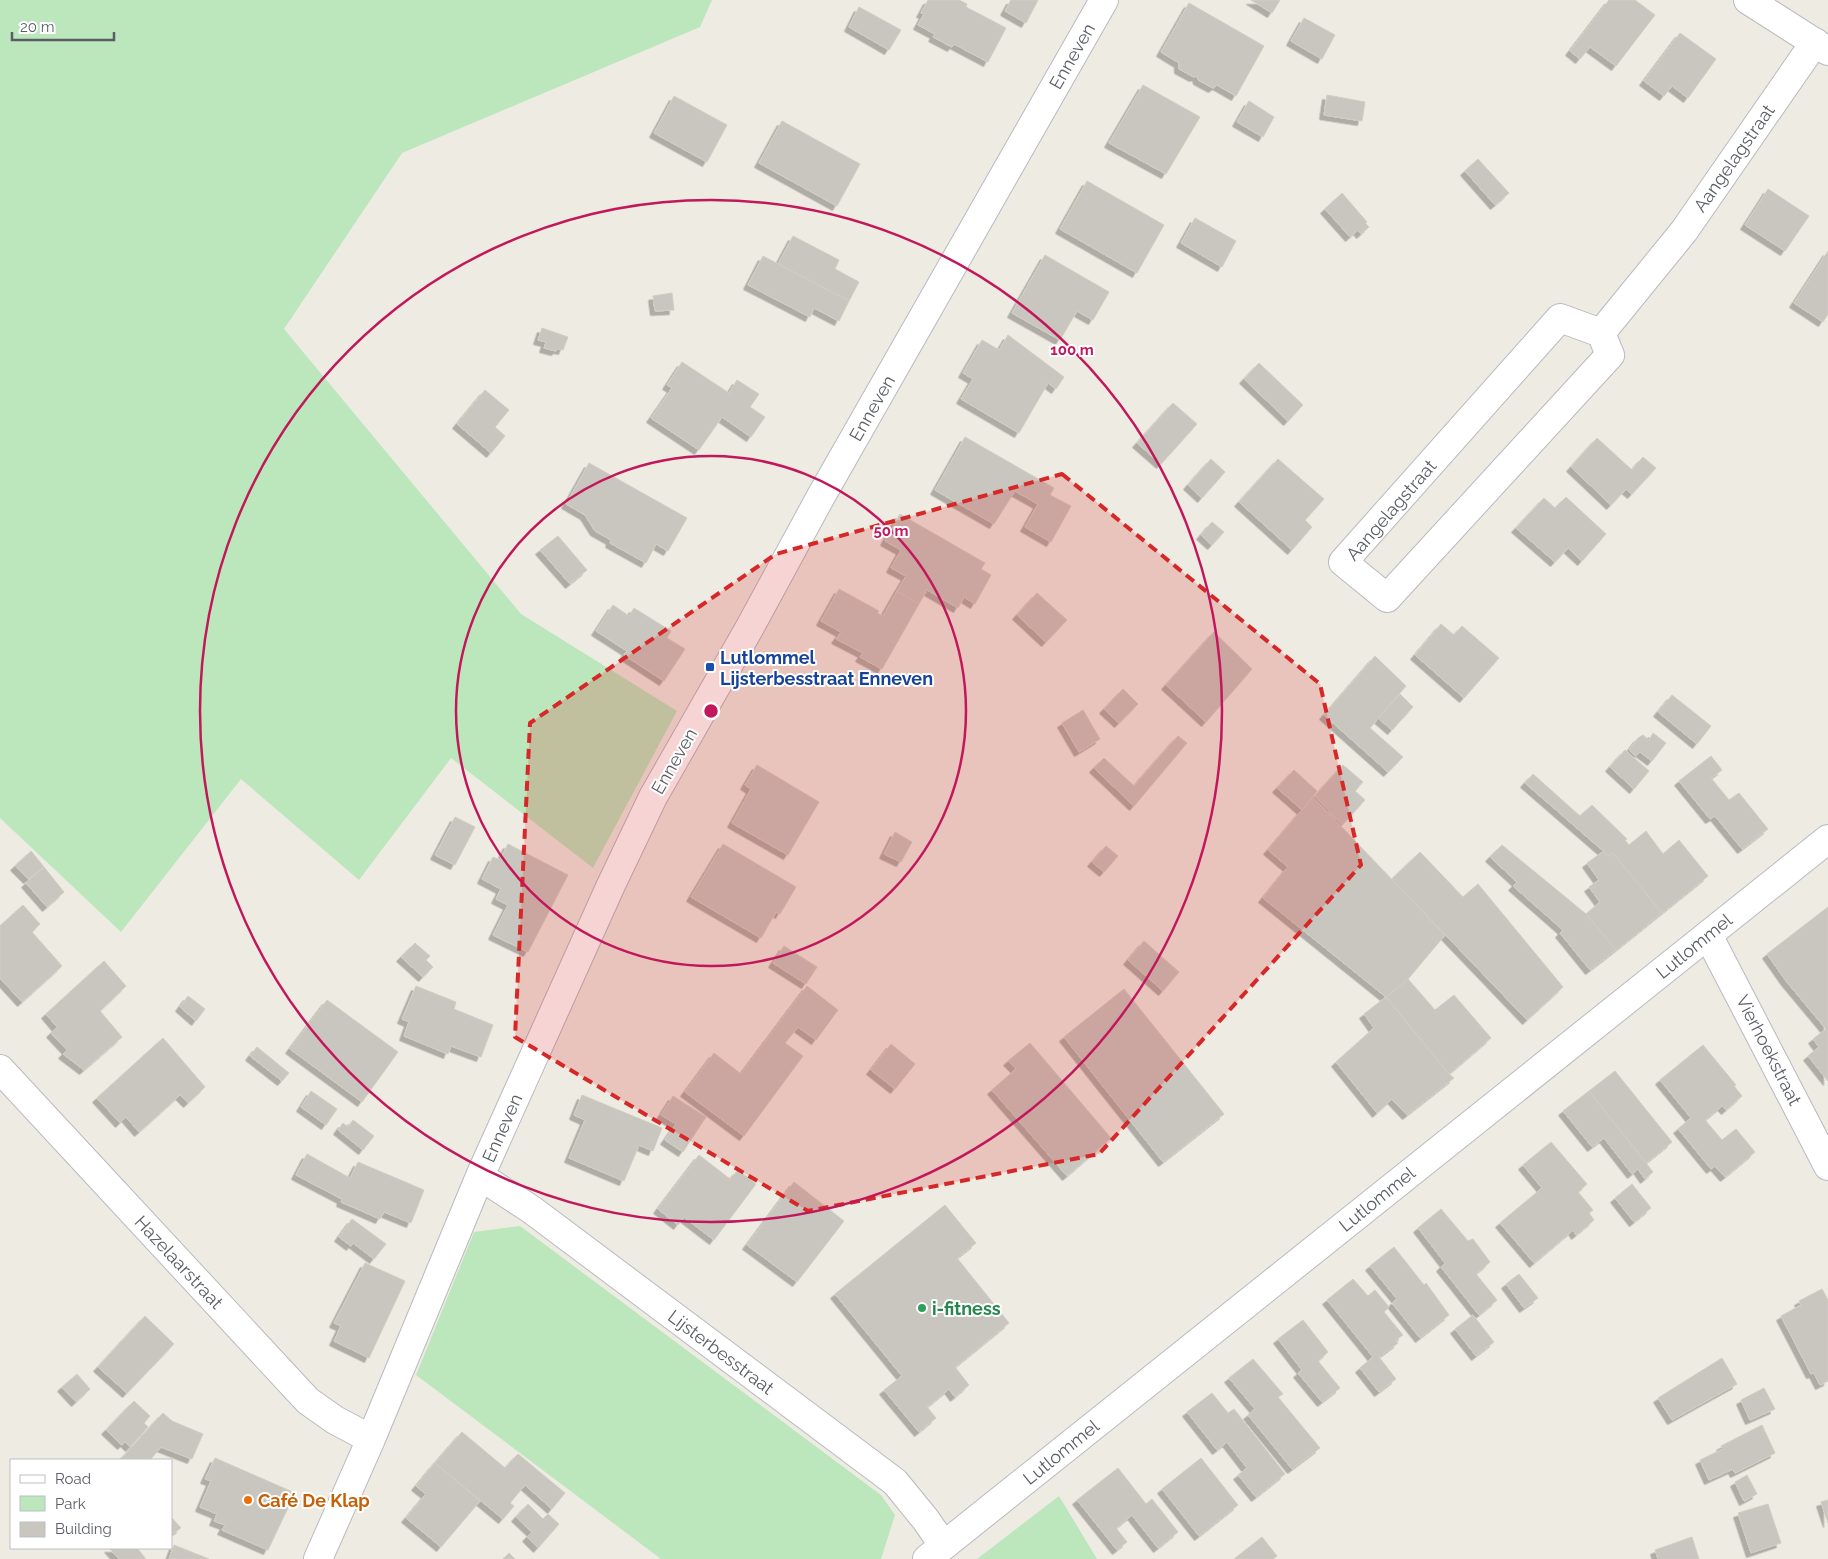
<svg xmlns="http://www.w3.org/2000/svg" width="1828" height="1559" viewBox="0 0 1828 1559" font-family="Raleway,sans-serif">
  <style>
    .green { fill: #bce7bc }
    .building { fill: #c9c6bf; stroke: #d3cdc0; filter: url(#shadow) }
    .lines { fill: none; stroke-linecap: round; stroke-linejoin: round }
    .minor-casing { stroke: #b7babf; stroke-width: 30 }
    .secondary-casing { stroke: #b7bbc1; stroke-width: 30 }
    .minor { stroke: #fff; stroke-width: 28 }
    .secondary { stroke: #fff; stroke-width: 28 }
    .marked { fill: #d62828; fill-opacity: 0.2; stroke: #d62828; stroke-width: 4; stroke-dasharray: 10 6; stroke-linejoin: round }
    .ring { fill: none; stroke: #c2185b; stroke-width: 2.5 }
    .transit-dot { fill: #1a4fb4; stroke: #fff; stroke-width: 2 }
    .leisure-dot { fill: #2e9e5b; stroke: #fff; stroke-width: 2 }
    .food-dot { fill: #e8710a; stroke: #fff; stroke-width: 2 }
    .labels { text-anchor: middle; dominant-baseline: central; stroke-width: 4; stroke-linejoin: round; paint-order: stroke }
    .street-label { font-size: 18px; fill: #5a5e64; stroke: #fff }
    .transit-label { font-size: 18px; font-weight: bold; fill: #164399; stroke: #fff; text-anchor: start }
    .leisure-label { font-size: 18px; font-weight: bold; fill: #27864d; stroke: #fff; text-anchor: start }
    .food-label { font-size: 18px; font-weight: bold; fill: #c56008; stroke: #fff; text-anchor: start }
    .centre { fill: #c2185b; stroke: #fff; stroke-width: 2.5 }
    .ring-label { font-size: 15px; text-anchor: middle; font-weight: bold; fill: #c2185b; stroke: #fff; stroke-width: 4; stroke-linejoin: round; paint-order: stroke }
  </style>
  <defs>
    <filter id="shadow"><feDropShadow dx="-4.5" dy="4.5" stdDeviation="0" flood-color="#0004"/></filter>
  </defs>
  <rect width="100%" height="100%" fill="#eeebe2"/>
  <path class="green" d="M 0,0 L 712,0 L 700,27 L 402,153 L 284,329 L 521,614 L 677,711 L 593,868 L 451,758 L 359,880 L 241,779 L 121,932 L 0,818 Z
    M 520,1226 L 881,1495 L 895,1515 L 881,1559 L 661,1559 L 416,1375 L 474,1232 Z
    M 1059,1496 L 1097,1559 L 977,1559 Z"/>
  <path class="building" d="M 928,0 L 959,0 L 967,4 L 966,7 L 1006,28 L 988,62 L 954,44 L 952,47 L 933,37 L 935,34 L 918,25 L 924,14 L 921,13 Z
    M 1011,0 L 1038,0 L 1026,23 L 1005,11 Z
    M 1251,0 L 1280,0 L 1272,13 Z
    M 1609,0 L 1635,0 L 1655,15 L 1616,66 L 1590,47 L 1580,59 L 1570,51 Z
    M 1189,3 L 1264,46 L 1236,96 L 1217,85 L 1213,88 L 1198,80 L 1197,76 L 1194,77 L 1179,69 L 1179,63 L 1161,52 Z
    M 859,7 L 901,30 L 889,50 L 849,27 Z
    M 1304,18 L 1335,35 L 1322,59 L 1291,41 Z
    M 1680,33 L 1716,59 L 1688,98 L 1672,86 L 1664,96 L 1644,81 Z
    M 1143,85 L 1200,117 L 1166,174 L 1109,143 Z
    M 1327,95 L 1365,102 L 1362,121 L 1324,115 Z
    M 674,96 L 727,125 L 707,162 L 654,133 Z
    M 1249,101 L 1274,117 L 1263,137 L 1237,122 Z
    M 782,121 L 860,164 L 837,206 L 759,163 Z
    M 1478,159 L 1509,193 L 1495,205 L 1465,171 Z
    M 1087,181 L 1164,225 L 1137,273 L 1060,229 Z
    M 1768,189 L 1809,216 L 1785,251 L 1745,225 Z
    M 1342,193 L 1367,222 L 1365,223 L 1369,227 L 1361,234 L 1358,230 L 1350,237 L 1325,209 Z
    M 1195,218 L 1236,241 L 1222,267 L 1181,243 Z
    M 793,236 L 839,260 L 835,269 L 859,282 L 849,301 L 778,264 Z
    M 1828,251 L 1828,314 L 1823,322 L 1794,303 Z
    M 1045,255 L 1109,292 L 1093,320 L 1077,311 L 1060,340 L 1012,313 Z
    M 763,256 L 849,301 L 839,321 L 814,308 L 810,317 L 748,285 Z
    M 672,293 L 674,310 L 655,311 L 653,296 Z
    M 542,328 L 568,337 L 563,350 L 558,349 L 556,351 L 544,348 L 546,342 L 538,340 Z
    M 1008,335 L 1064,377 L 1056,389 L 1048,383 L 1019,433 L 961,399 L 973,379 L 963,373 L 982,340 L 999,350 Z
    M 682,362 L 729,393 L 737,380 L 759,394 L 750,407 L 765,417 L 751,437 L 722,417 L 699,450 L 651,418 L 672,388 L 667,385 Z
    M 1259,363 L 1303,405 L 1288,421 L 1244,379 Z
    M 485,390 L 509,410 L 495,427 L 505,436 L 491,453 L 457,424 Z
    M 1173,403 L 1197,424 L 1161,464 L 1137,443 Z
    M 965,437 L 1054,488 L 1050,495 L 1071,506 L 1051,542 L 1025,527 L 1038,504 L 1015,491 L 994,524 L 935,490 Z
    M 1597,438 L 1632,470 L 1643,457 L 1656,468 L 1632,494 L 1626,489 L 1611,505 L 1571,467 Z
    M 1211,459 L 1225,472 L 1202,498 L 1188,485 Z
    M 1278,459 L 1324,499 L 1305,520 L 1312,527 L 1292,550 L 1239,502 Z
    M 589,463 L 687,518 L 668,551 L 656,544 L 646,563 L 610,543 L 611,540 L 595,531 L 585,515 L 566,504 Z
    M 1566,497 L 1606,534 L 1582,561 L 1568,548 L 1555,562 L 1516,528 L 1544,498 L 1555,508 Z
    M 900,514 L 985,563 L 981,569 L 991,575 L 975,604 L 964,597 L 958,608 L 927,590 L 919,604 L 897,591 L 906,576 L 891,568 L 901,550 L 885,541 Z
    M 1212,522 L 1224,532 L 1212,545 L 1201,535 Z
    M 558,536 L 587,570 L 570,584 L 540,550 Z
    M 839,589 L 879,611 L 877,613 L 883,616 L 897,591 L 919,604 L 882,669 L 860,657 L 863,653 L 836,639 L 841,632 L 821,621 Z
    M 1037,593 L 1067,620 L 1046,642 L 1017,615 Z
    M 613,605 L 629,616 L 634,608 L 671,631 L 667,638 L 685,649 L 664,681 L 624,655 L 627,651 L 596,631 Z
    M 1441,624 L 1454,635 L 1462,626 L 1499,658 L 1464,698 L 1415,655 Z
    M 1214,632 L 1252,669 L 1206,722 L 1166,685 Z
    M 1375,656 L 1406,686 L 1370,728 L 1403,757 L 1388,772 L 1324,715 Z
    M 1123,689 L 1138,704 L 1119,723 L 1104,709 Z
    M 1400,694 L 1413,707 L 1392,730 L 1378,718 Z
    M 1672,695 L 1711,726 L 1697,744 L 1658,712 Z
    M 1083,710 L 1100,739 L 1079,752 L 1062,723 Z
    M 1653,733 L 1666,743 L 1652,761 L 1640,752 L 1636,756 L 1629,750 L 1638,738 L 1643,735 L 1649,740 Z
    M 1178,736 L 1187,743 L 1134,806 L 1094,768 L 1104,758 L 1134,786 Z
    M 1625,750 L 1649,771 L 1634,789 L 1610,767 Z
    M 1711,756 L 1722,770 L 1711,778 L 1729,800 L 1739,793 L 1768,829 L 1742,849 L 1715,816 L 1710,819 L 1679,781 Z
    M 757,765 L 819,802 L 788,855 L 732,823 L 751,789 L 745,785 Z
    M 1343,765 L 1363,782 L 1355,791 L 1365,800 L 1342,825 L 1315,796 Z
    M 1294,770 L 1317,791 L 1302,810 L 1277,788 Z
    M 1533,774 L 1580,816 L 1592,805 L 1627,839 L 1625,840 L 1629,845 L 1646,831 L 1663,854 L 1679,840 L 1708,876 L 1662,913 L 1613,853 L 1609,856 L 1525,783 Z
    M 1313,797 L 1445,935 L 1408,979 L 1386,997 L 1263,898 L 1288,867 L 1268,850 Z
    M 455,817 L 475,827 L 455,865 L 435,855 Z
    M 895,832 L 912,842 L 901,862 L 884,854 Z
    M 508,844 L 568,875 L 528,952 L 493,935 L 508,905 L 496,899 L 501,889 L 482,879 L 493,857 L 500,860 Z
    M 723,844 L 796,887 L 780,914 L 776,912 L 761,938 L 691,897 Z
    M 1502,845 L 1586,914 L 1616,950 L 1590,970 L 1560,933 L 1563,930 L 1513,886 L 1517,882 L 1490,857 Z
    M 1106,846 L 1118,856 L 1104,872 L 1092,862 Z
    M 31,851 L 44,867 L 28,879 L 15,866 Z
    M 1604,851 L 1609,856 L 1613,853 L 1662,913 L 1616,950 L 1586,914 L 1600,902 L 1589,887 L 1599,880 L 1587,863 Z
    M 1420,852 L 1463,897 L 1478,884 L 1563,987 L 1527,1020 L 1392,879 Z
    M 44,867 L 64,892 L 47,907 L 26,883 Z
    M 23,905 L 40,924 L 32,932 L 62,966 L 22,1002 L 0,978 L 0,926 Z
    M 1828,907 L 1828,1081 L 1808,1056 L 1819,1047 L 1813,1039 L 1826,1029 L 1786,981 L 1767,954 Z
    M 1144,941 L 1179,972 L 1163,991 L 1128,960 Z
    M 415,943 L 430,956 L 426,960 L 433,967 L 423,977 L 401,957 Z
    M 784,946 L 817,967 L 806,984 L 773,963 Z
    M 104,961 L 126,986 L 100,1011 L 122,1037 L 84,1070 L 63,1054 L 67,1050 L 51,1033 L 57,1027 L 46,1014 Z
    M 1408,979 L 1435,1010 L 1454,995 L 1491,1038 L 1449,1074 L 1386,997 Z
    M 416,986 L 456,1002 L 454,1009 L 493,1025 L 481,1057 L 451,1046 L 448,1054 L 404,1036 L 409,1022 L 402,1019 Z
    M 807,986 L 838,1010 L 816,1040 L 798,1027 L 785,1043 L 803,1056 L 744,1136 L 685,1092 L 714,1053 L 741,1074 Z
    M 1124,989 L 1224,1114 L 1163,1162 L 1064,1037 Z
    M 188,996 L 205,1009 L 196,1021 L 180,1007 Z
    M 1386,997 L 1449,1074 L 1454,1078 L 1407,1115 L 1392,1099 L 1377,1113 L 1336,1062 L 1374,1028 L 1364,1014 Z
    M 327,1000 L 398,1052 L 362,1102 L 290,1049 Z
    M 163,1038 L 205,1087 L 188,1103 L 180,1095 L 139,1132 L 126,1117 L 120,1123 L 97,1098 Z
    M 1030,1043 L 1111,1138 L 1067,1176 L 992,1090 L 1016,1069 L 1008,1061 Z
    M 891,1044 L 915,1064 L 895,1089 L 871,1070 Z
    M 1703,1045 L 1736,1085 L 1734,1086 L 1742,1096 L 1726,1110 L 1722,1106 L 1705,1120 L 1722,1140 L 1736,1129 L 1755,1152 L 1725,1177 L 1715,1166 L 1711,1169 L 1679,1130 L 1678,1129 L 1691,1118 L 1660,1080 Z
    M 257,1047 L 289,1073 L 282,1081 L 250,1056 Z
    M 1615,1071 L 1672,1142 L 1646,1163 L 1589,1091 Z
    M 311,1091 L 337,1109 L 326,1125 L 301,1107 Z
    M 1589,1091 L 1653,1172 L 1645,1179 L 1638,1169 L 1632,1174 L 1604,1138 L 1592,1147 L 1563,1111 Z
    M 582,1095 L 662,1128 L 653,1151 L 639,1145 L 624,1181 L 569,1158 L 585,1120 L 574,1115 Z
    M 673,1096 L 706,1117 L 683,1152 L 665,1140 L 676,1124 L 661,1115 Z
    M 353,1120 L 374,1136 L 363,1150 L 338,1130 L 343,1123 L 348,1127 Z
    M 1551,1142 L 1587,1184 L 1578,1192 L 1593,1210 L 1589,1213 L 1594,1220 L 1576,1235 L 1573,1230 L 1534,1263 L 1500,1223 L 1542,1188 L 1523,1165 Z
    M 307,1154 L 350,1178 L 358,1162 L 424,1190 L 411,1223 L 384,1212 L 380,1219 L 341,1202 L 342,1199 L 296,1175 Z
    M 699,1155 L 730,1179 L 738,1170 L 756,1184 L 714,1240 L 684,1217 L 678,1225 L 658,1209 Z
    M 794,1182 L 844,1221 L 797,1282 L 747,1245 Z
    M 1632,1184 L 1651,1208 L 1634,1222 L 1615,1198 Z
    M 945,1205 L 976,1243 L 957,1258 L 1009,1323 L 955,1367 L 969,1385 L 955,1397 L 949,1389 L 927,1407 L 936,1418 L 919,1432 L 884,1390 L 902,1376 L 835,1294 Z
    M 1441,1209 L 1468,1241 L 1473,1239 L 1490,1262 L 1476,1274 L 1497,1300 L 1479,1315 L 1441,1267 L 1445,1263 L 1418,1228 Z
    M 352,1219 L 386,1244 L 374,1259 L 353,1243 L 351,1246 L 339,1237 Z
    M 1394,1247 L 1424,1285 L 1426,1283 L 1449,1315 L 1420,1338 L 1392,1303 L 1397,1299 L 1370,1266 Z
    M 365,1263 L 405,1281 L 369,1358 L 334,1341 L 341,1326 L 334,1323 Z
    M 1519,1274 L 1538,1298 L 1524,1308 L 1506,1284 Z
    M 1353,1279 L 1368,1296 L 1375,1290 L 1389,1307 L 1384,1312 L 1403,1335 L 1396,1340 L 1398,1343 L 1379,1357 L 1396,1379 L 1379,1392 L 1360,1368 L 1373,1357 L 1327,1300 Z
    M 1822,1289 L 1828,1300 L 1828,1381 L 1820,1385 L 1814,1373 L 1811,1374 L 1781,1316 L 1801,1305 L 1799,1301 Z
    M 1473,1315 L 1494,1342 L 1476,1356 L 1455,1329 Z
    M 145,1316 L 174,1344 L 127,1393 L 98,1367 Z
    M 1303,1320 L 1328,1352 L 1318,1361 L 1340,1388 L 1322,1402 L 1298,1373 L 1302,1370 L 1278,1339 Z
    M 1722,1358 L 1737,1384 L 1672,1420 L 1658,1398 Z
    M 1253,1359 L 1283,1394 L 1278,1397 L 1320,1448 L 1292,1469 L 1248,1415 L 1255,1409 L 1229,1378 Z
    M 77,1374 L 90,1389 L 76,1402 L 62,1387 Z
    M 1764,1388 L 1775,1409 L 1750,1420 L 1741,1400 Z
    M 1212,1393 L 1228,1413 L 1234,1409 L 1285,1474 L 1256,1497 L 1238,1475 L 1247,1468 L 1227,1442 L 1217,1450 L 1187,1412 Z
    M 134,1401 L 150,1416 L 144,1423 L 148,1427 L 130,1447 L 125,1442 L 122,1445 L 106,1430 Z
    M 163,1413 L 172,1421 L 203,1434 L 192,1459 L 161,1447 L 150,1460 L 125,1460 L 122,1458 Z
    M 1762,1425 L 1775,1453 L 1735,1473 L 1733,1469 L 1709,1480 L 1700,1460 L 1723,1449 L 1721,1446 Z
    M 462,1432 L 505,1468 L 518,1454 L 565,1493 L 552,1509 L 525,1485 L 510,1503 L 514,1506 L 503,1519 L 435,1463 Z
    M 215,1458 L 295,1493 L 268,1550 L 222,1530 L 225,1525 L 214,1521 L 217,1514 L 200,1507 L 211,1481 L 205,1479 Z
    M 1201,1458 L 1238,1505 L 1199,1536 L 1162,1489 Z
    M 435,1463 L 480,1501 L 441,1547 L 406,1518 L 426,1494 L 416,1486 Z
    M 1118,1468 L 1146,1504 L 1152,1499 L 1178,1532 L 1158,1548 L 1132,1515 L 1116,1528 L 1127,1542 L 1117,1550 L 1077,1500 Z
    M 1747,1475 L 1757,1494 L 1744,1501 L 1735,1482 Z
    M 1828,1500 L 1828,1523 L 1821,1502 Z
    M 528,1504 L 543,1519 L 548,1514 L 559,1524 L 538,1548 L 527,1537 L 532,1532 L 516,1517 Z
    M 1768,1504 L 1781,1543 L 1751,1553 L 1738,1513 Z
    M 171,1517 L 181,1528 L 171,1535 Z
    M 1262,1537 L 1277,1556 L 1273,1559 L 1234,1559 Z
    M 1692,1537 L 1699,1559 L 1658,1559 L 1655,1550 Z
    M 174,1545 L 209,1559 L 169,1559 Z
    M 109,1548 L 137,1548 L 146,1559 L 119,1559 Z
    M 509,1553 L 515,1559 L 503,1559 Z"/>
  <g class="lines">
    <defs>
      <path id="minor" d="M 1748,0 L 1828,51
        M 1601,333 L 1610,355 L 1387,598 L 1343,562 L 1560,318 L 1601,333 L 1684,231 L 1815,42
        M 1708,935 L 1828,1166
        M 0,1069 L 308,1401 L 335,1420 L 371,1439
        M 480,1176 L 532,1210 L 895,1482 L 926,1520 L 943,1545
        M 318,1559 L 371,1439 L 480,1176 L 611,885 L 653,797 L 750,627 L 820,498 L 1104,0"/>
      <path id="secondary" d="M 927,1559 L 1828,839"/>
    </defs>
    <use href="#minor" class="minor-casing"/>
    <use href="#secondary" class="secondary-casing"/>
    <use href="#minor" class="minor"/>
    <use href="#secondary" class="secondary"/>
  </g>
  <path class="marked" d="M 1062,474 L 1320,684 L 1361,865 L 1099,1154 L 808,1211 L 515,1037 L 530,723 L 776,554 Z"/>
  <g class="ring">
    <circle cx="711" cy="711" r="255"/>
    <circle cx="711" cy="711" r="511"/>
  </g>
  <rect class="transit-dot" x="705" y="662" width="10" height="10" rx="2.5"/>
  <circle class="leisure-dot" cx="922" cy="1308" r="5"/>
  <circle class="food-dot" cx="248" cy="1500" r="5"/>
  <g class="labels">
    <g class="street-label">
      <text transform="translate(1072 56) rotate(-60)">Enneven</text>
      <text transform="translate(1734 158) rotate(-55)">Aangelagstraat</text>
      <text transform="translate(872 408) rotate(-60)">Enneven</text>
      <text transform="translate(1391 510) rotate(-49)">Aangelagstraat</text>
      <text transform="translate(674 761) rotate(-60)">Enneven</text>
      <text transform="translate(1694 946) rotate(-39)">Lutlommel</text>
      <text transform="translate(1769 1050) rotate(63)">Vierhoekstraat</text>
      <text transform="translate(502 1128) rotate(-66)">Enneven</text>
      <text transform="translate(1377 1199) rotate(-39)">Lutlommel</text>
      <text transform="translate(179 1262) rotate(47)">Hazelaarstraat</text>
      <text transform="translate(721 1352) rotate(37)">Lijsterbesstraat</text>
      <text transform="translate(1061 1452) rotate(-39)">Lutlommel</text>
    </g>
    <g class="transit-label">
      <text x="720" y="657">Lutlommel<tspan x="720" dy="21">Lijsterbesstraat Enneven</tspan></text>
    </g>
    <g class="leisure-label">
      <text x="932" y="1308">i-fitness</text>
    </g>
    <g class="food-label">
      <text x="258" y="1500">Café De Klap</text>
    </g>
  </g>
  <circle cx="711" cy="711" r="8" class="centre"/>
  <g class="ring-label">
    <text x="1072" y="355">100 m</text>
    <text x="891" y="536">50 m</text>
  </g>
  <rect x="10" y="1459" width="162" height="90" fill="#ffffff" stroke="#bdbfc1"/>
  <rect x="20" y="1475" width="25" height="8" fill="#ffffff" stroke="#bdbfc1"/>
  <text x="55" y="1484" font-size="15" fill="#5a5e64">Road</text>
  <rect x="20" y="1496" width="25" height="15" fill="#bce7bc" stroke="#bdbfc1"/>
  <text x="55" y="1509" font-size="15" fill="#5a5e64">Park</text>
  <rect x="20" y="1522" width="25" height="15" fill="#c9c6bf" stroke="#bdbfc1"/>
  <text x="55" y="1534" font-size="15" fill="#5a5e64">Building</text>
  <path d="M12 32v8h102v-8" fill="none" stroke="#5a5e64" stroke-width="2.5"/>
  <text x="20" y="32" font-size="15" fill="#5a5e64" stroke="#ffffff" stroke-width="4" paint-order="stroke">20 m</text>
</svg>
